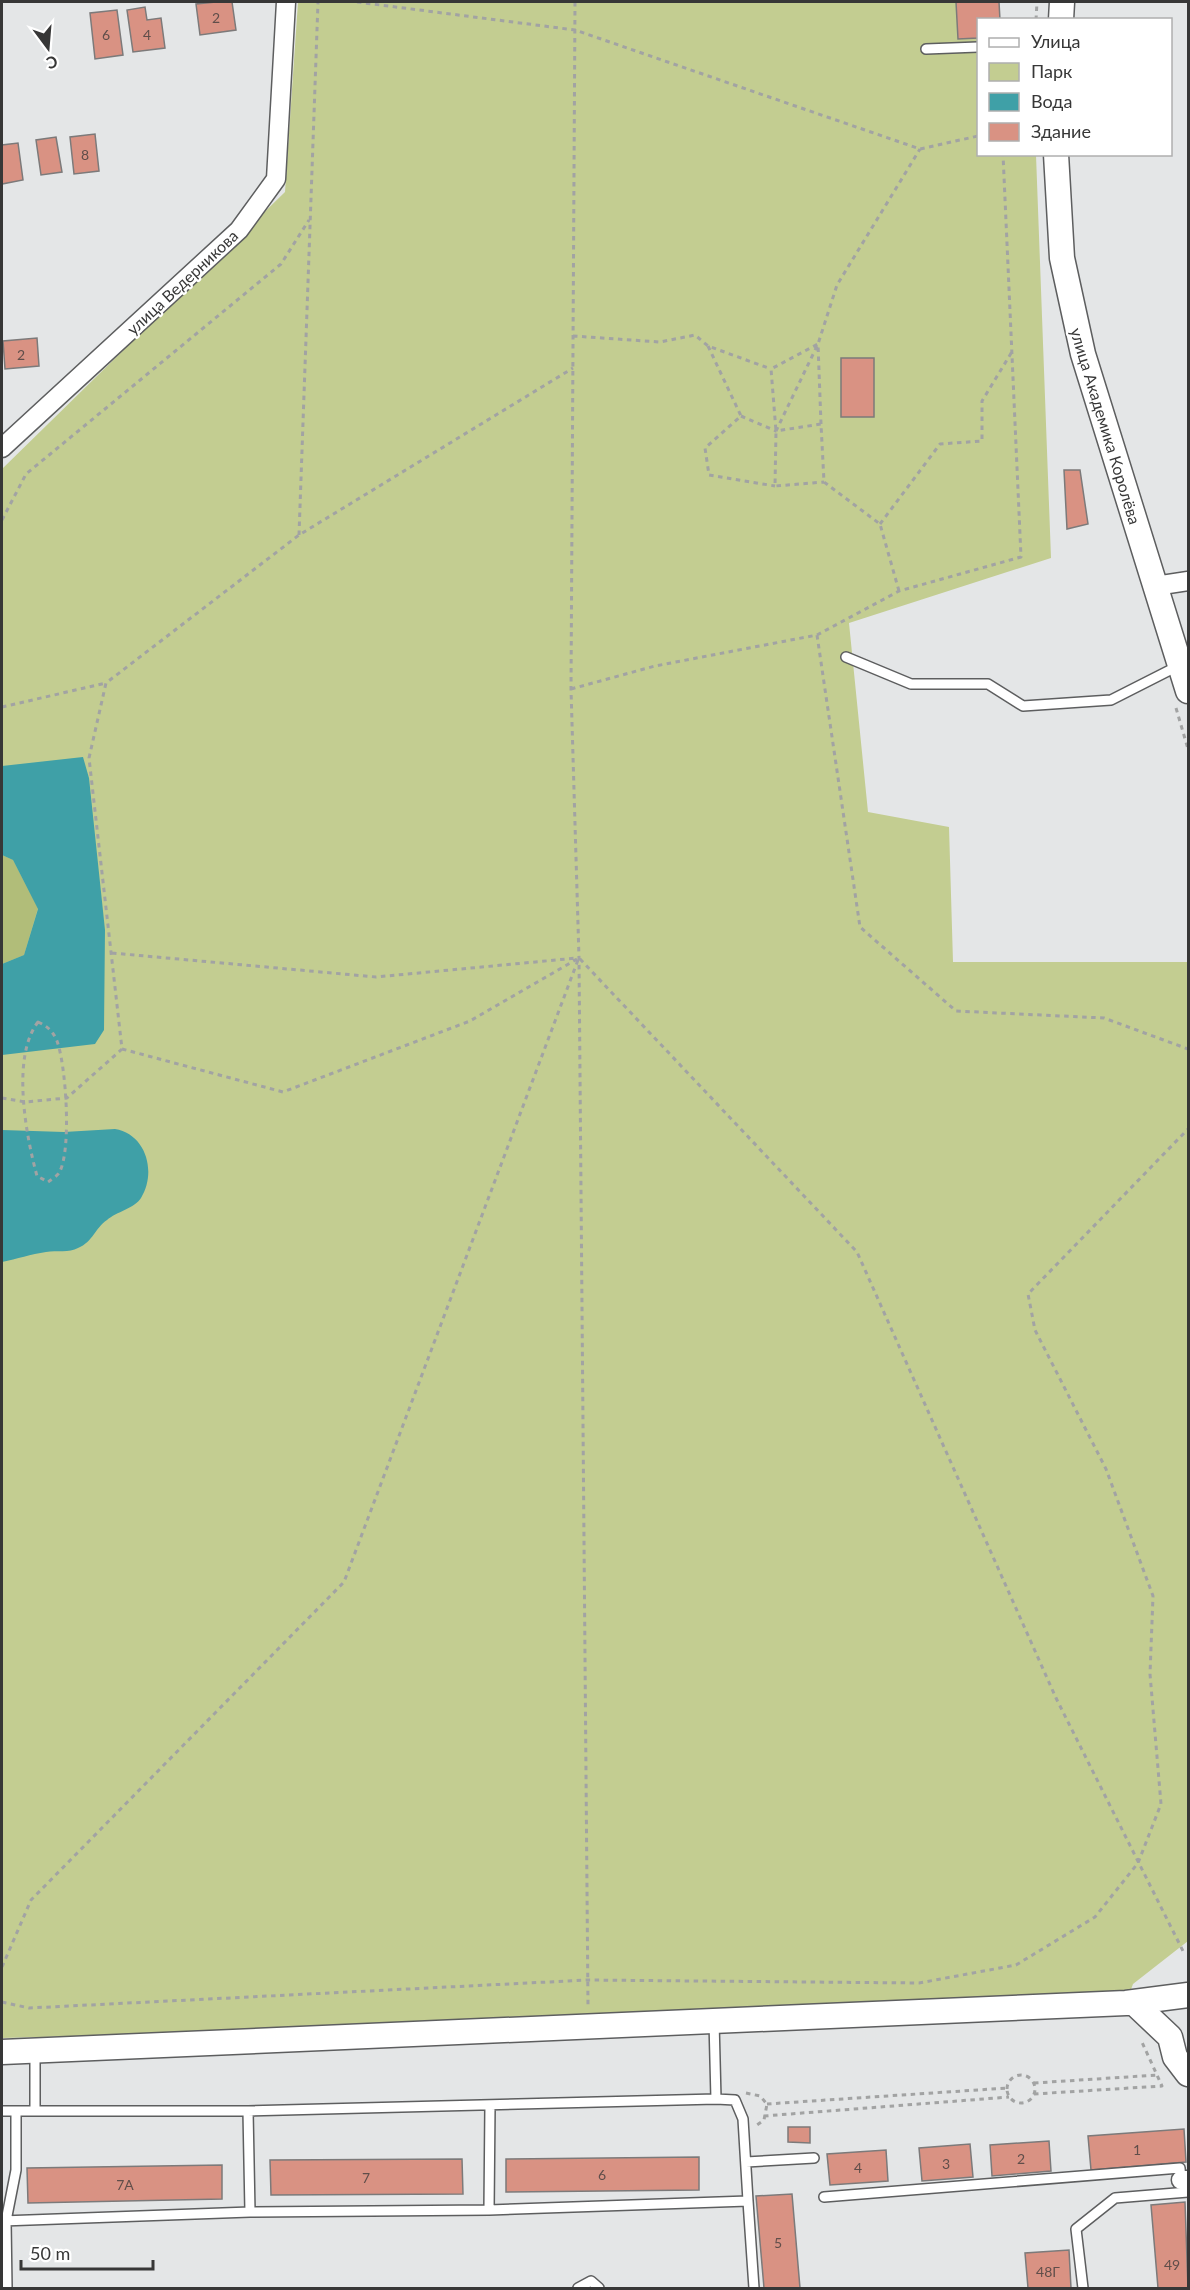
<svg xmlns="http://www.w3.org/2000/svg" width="1190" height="2290" viewBox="0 0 1190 2290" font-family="Lato,sans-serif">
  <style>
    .green { fill: #c3cd91 }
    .forest { fill: #b1bd79 }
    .water { fill: #3fa0a7 }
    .building { fill: #d99283; stroke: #7c7a7a; stroke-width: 1.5 }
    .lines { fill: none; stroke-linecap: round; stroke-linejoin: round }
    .service-casing { stroke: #5d5e5f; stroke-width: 12 }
    .minor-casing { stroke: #5d5e5f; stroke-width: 21 }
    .tertiary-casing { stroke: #5d5e5f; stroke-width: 27 }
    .path { stroke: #a2a3a3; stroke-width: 3; stroke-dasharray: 4.5 4.5; stroke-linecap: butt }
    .service { stroke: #fff; stroke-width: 9 }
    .minor { stroke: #fff; stroke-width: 18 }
    .tertiary { stroke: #fff; stroke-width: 24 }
    .labels { text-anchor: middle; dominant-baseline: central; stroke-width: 4.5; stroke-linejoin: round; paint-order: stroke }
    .number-label { font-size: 14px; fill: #604e4a }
    .street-label { font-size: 16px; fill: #373737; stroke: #fff }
  </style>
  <rect width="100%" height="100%" fill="#e4e6e7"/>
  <path class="green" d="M 298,2 L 999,2 L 1000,19 L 978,20 L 978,154 L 1036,155 L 1051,558 L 849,623 L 868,812 L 949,827 L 953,962 L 1188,962 L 1188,1941 L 1133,1984 L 1126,2003 L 475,2026 L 2,2038 L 2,469 L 285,192 Z"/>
  <path class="forest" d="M 2,855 L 13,860 L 38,908 L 24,955 L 2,964 Z"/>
  <path class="water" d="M 83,757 L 89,778 L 105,930 L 104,1030 L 95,1044 L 2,1055 L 2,964 L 24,955 L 38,909 L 13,860 L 2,855 L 2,766 Z
    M 115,1129 C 146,1134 157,1172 141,1198 C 135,1208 116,1212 107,1220 C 95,1228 93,1242 78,1248 C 69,1253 57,1250 46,1252 C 31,1254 17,1259 2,1262 L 2,1130 L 64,1132 Z"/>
  <path class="building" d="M 216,2 L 232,2 L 236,30 L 200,35 L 196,4 Z
    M 956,2 L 999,2 L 1000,20 L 978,20 L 978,38 L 958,39 Z
    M 145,7 L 147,20 L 161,18 L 165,48 L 133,52 L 127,10 Z
    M 117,10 L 123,55 L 95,59 L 90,13 Z
    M 95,134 L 99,171 L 74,174 L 70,137 Z
    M 56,137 L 62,172 L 41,175 L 36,140 Z
    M 18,143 L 23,180 L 2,184 L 2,145 Z
    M 37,338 L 39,366 L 5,369 L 3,341 Z
    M 841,358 L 874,358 L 874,417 L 841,417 Z
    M 1064,470 L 1080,470 L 1088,524 L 1067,529 Z
    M 788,2127 L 810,2127 L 810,2143 L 788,2142 Z
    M 1184,2129 L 1186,2162 L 1091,2170 L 1088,2136 Z
    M 1049,2141 L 1051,2171 L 992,2176 L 990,2145 Z
    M 970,2144 L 973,2177 L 922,2181 L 919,2148 Z
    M 886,2150 L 888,2181 L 830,2185 L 827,2154 Z
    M 699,2157 L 699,2190 L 506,2192 L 506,2159 Z
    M 462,2159 L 463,2194 L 271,2195 L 270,2160 Z
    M 222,2165 L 222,2199 L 28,2203 L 27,2168 Z
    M 792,2194 L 800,2288 L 764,2288 L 756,2196 Z
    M 1185,2202 L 1188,2288 L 1158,2288 L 1151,2205 Z
    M 1069,2250 L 1071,2288 L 1028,2288 L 1025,2253 Z"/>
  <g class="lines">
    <defs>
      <path id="service" d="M 926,49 L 978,47
        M 846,657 L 911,684 L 988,684 L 1023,706 L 1111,700 L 1178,666
        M 35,2052 L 35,2110
        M 2,2111 L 248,2111 L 716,2099 L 714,2021
        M 248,2111 L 250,2212
        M 746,2162 L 814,2158
        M 824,2197 L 1180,2168 L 1181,2180
        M 748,2201 L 754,2288
        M 489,2210 L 490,2105
        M 2,2221 L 250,2212 L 489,2210 L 748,2201 L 743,2119 L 735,2100 L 716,2099
        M 7,2288 L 6,2221 L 16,2170 L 16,2111
        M 578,2288 L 591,2281 L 599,2288
        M 1083,2288 L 1076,2229 L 1115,2198 L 1188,2192"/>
      <path id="minor" d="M 2,448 L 239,230 L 276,179 L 286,2
        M 1155,586 L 1188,581
        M 1181,2180 L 1188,2180"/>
      <path id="tertiary" d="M 1061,20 L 1062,2
        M 1056,154 L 1062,258 L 1083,354 L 1188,691
        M 1133,2002 L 1170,2037 L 1175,2057 L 1188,2074
        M 2,2052 L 1126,2003 L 1188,1995"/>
    </defs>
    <use href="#service" class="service-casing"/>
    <use href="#minor" class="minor-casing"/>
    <use href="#tertiary" class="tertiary-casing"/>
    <path class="path" d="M 357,2 L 575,30 L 920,149 L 978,136
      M 575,2 L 571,689 L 579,958 L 588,2006
      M 1036,20 L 1037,2
      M 573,336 L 660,342 L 695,335 L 708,346 L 771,369
      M 708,346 L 741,416 L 705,448 L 709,475 L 775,486
      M 741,416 L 776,431
      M 821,424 L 818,344 L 771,369 L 776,431 L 775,486 L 824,482
      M 2,520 L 26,474 L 281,264 L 309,220
      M 880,524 L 940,444 L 982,441 L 982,401 L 1013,350
      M 299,535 L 318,2
      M 899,591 L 880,524 L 824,482 L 821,424 L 776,431 L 818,344 L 837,285 L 920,149
      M 817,635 L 860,927 L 956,1011 L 1104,1018 L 1188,1049
      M 571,689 L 655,666 L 817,635 L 899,591 L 1021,557 L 1003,154
      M 2,707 L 106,683
      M 1176,708 L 1188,749
      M 112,953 L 376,977 L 577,958
      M 580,959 L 857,1252 L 1056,1698 L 1183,1951
      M 38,1022 C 47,1026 53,1031 57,1041 C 66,1065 72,1151 59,1173 C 57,1176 51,1180 48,1182 L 37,1176 C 26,1136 11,1057 38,1022 Z
      M 122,1049 L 283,1092 L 470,1021 L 577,959
      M 2,1098 L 25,1102 L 67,1098 L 122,1049 L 89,758 L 106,683 L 299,535 L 573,368
      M 2,1967 L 31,1900 L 344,1582 L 578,960
      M 2,2002 L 29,2008 L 588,1980 L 919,1983 L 1016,1965 L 1095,1917 L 1138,1863 L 1161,1804 L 1150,1674 L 1153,1596 L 1106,1469 L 1035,1330 L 1028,1294 L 1188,1129
      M1007 2089a14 14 0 1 1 28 0a14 14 0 1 1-28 0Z
      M 1034,2083 L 1158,2075
      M 746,2093 L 760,2096 L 767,2104 L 764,2120 L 757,2125
      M 1034,2094 L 1162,2086 L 1141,2040
      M 767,2104 L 1007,2088
      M 764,2116 L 1009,2097"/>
    <use href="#service" class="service"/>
    <use href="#minor" class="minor"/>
    <use href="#tertiary" class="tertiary"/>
  </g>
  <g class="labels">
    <g class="number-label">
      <text x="216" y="17">2</text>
      <text x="106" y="34">6</text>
      <text x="147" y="34">4</text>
      <text x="85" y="154">8</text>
      <text x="21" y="354">2</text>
      <text x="1137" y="2149">1</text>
      <text x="1021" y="2158">2</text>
      <text x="946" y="2163">3</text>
      <text x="858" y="2167">4</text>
      <text x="602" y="2174">6</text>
      <text x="366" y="2177">7</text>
      <text x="125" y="2184">7А</text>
      <text x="778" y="2242">5</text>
      <text x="1172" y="2264">49</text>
      <text x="1048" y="2271">48Г</text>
    </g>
    <g class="street-label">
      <text transform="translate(182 282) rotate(-43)">улица Ведерникова</text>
      <text transform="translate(1106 426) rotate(73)">улица Академика Королёва</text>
    </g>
  </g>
  <rect width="1190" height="2290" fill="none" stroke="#373737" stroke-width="6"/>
  <rect x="977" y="18" width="195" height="138" fill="#ffffff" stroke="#afafaf" stroke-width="1.5"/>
  <rect x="989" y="38" width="30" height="9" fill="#ffffff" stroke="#afafaf" stroke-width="1.5"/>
  <text x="1031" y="48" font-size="18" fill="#373737">Улица</text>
  <rect x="989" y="63" width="30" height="18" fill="#c3cd91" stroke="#afafaf" stroke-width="1.5"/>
  <text x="1031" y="78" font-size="18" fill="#373737">Парк</text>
  <rect x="989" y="93" width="30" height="18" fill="#3fa0a7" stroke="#afafaf" stroke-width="1.5"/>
  <text x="1031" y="108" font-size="18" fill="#373737">Вода</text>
  <rect x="989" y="123" width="30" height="18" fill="#d99283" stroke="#afafaf" stroke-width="1.5"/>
  <text x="1031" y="138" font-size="18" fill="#373737">Здание</text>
  <g transform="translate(48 48) rotate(164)" stroke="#ffffff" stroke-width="4.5" paint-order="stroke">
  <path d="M0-4.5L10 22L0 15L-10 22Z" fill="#373737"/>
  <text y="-9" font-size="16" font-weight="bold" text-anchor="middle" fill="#373737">С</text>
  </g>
  <path d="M21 2260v9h132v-9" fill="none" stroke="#373737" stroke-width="3"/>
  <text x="30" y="2260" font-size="18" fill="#373737" stroke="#ffffff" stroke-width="4.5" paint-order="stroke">50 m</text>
</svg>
